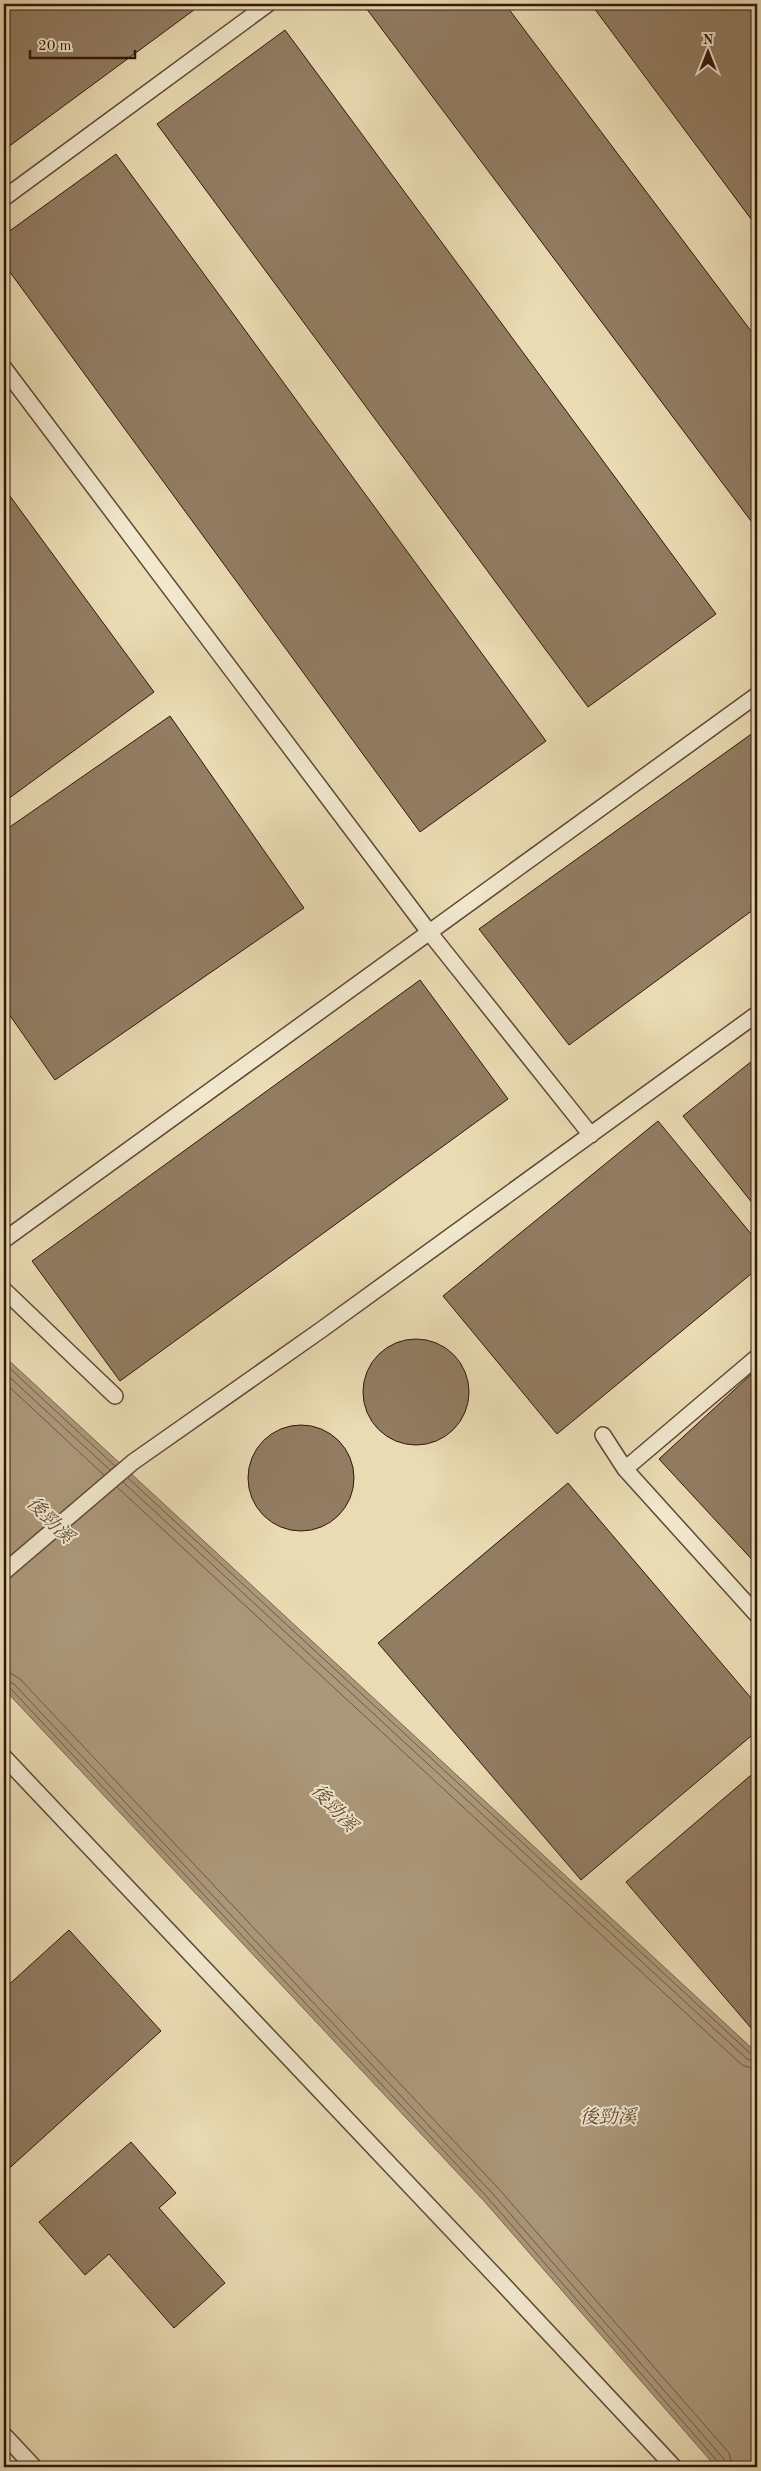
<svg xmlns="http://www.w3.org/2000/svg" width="761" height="2471" viewBox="0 0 761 2471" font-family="'Old Standard TT','Noto Serif TC',serif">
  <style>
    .water { fill: #ab987a; stroke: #7b644e }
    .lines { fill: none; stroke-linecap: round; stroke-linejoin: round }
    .shore { stroke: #705742; stroke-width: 1 }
    .stream { stroke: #7b644e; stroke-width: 10 }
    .building { fill: #927c62; stroke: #34160b }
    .lane-casing { stroke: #614735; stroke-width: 18 }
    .lane { stroke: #f1e8ce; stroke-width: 15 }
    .labels { text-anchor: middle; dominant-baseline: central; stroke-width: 4; stroke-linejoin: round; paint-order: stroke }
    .water-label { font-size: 19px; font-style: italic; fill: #644a37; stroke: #f1e8ce }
  </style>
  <rect width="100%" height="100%" fill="#e9dbb3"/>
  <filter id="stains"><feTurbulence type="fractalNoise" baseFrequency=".004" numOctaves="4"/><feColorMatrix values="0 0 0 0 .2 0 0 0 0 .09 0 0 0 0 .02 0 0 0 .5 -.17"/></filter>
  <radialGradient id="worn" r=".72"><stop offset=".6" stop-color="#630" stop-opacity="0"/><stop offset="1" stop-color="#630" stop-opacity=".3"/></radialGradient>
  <path class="water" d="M 4,1356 L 757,2053 L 757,2467 L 716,2467 L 484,2201 L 4,1689 Z"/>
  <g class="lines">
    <path class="shore" d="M 4,1363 L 115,1466
      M 4,1372 L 110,1470
      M 4,1382 L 104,1475
      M 128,1478 L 752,2055 L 757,2056
      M 123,1482 L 747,2059 L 757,2062
      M 117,1487 L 742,2065 L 757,2070
      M 4,1673 L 12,1674 L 20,1679 L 498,2188 L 729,2453 L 733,2467
      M 4,1680 L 14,1684 L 492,2193 L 723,2458 L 726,2467
      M 4,1686 L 10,1688 L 488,2198 L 718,2462 L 720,2467"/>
    <path class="stream" d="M 4,2463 L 8,2467"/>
  </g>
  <path class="building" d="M 4,4 L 202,4 L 4,150 Z
    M 363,4 L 505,4 L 757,339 L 757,529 Z
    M 591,4 L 757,4 L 757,227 Z
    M 285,30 L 716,614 L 588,707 L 157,124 Z
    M 116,154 L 546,741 L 420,832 L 4,264 L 4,235 Z
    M 4,488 L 154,692 L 4,802 Z
    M 170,716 L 304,908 L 55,1080 L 4,1007 L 4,831 Z
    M 757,730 L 757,907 L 569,1045 L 479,929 Z
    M 420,980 L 508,1099 L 120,1381 L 32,1261 Z
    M 757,1057 L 757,1209 L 683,1116 Z
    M 658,1121 L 757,1241 L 757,1269 L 557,1434 L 443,1296 Z
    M363 1392a53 53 0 1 1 106 0a53 53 0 1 1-106 0Z
    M 757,1369 L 757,1565 L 659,1459 Z
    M248 1478a53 53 0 1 1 106 0a53 53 0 1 1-106 0Z
    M 568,1483 L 757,1705 L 757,1731 L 581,1880 L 378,1643 Z
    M 757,1770 L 757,2035 L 626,1882 Z
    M 69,1930 L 161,2031 L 4,2173 L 4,1989 Z
    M 131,2142 L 176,2193 L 159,2208 L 225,2283 L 174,2328 L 109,2254 L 85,2275 L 39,2222 Z"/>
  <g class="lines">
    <defs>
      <path id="lane" d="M 4,198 L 268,4
        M 4,368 L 429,932 L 591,1135
        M 4,1240 L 757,695
        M 4,1290 L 115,1396
        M 603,1435 L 625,1469 L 757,1615
        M 625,1469 L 757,1357
        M 4,1572 L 133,1462 L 321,1330 L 757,1014
        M 4,1757 L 501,2282 L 674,2467
        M 4,2435 L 34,2467"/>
    </defs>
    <use href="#lane" class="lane-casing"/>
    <use href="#lane" class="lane"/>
  </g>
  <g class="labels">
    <g class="water-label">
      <text transform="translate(49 1521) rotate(45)">後勁溪</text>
      <text transform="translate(333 1809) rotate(47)">後勁溪</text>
      <text x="608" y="2118">後勁溪</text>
    </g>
  </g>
  <rect width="761" height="2471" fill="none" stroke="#e9dbb3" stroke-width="20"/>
  <rect x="5" y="5" width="751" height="2461" fill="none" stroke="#34160b" stroke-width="2.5"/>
  <rect x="10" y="10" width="741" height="2451" fill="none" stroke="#34160b"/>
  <g transform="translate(708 52)" stroke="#f1e8ce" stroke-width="4" paint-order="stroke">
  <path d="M0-4L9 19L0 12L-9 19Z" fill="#34160b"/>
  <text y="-8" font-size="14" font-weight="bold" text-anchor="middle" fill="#34160b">N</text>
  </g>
  <path d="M30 50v8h105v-8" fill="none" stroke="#34160b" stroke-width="2.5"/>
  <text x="38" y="50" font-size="15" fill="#34160b" stroke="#f1e8ce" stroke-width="4" paint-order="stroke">20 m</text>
  <rect width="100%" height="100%" filter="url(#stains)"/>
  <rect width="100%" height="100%" fill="url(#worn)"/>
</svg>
